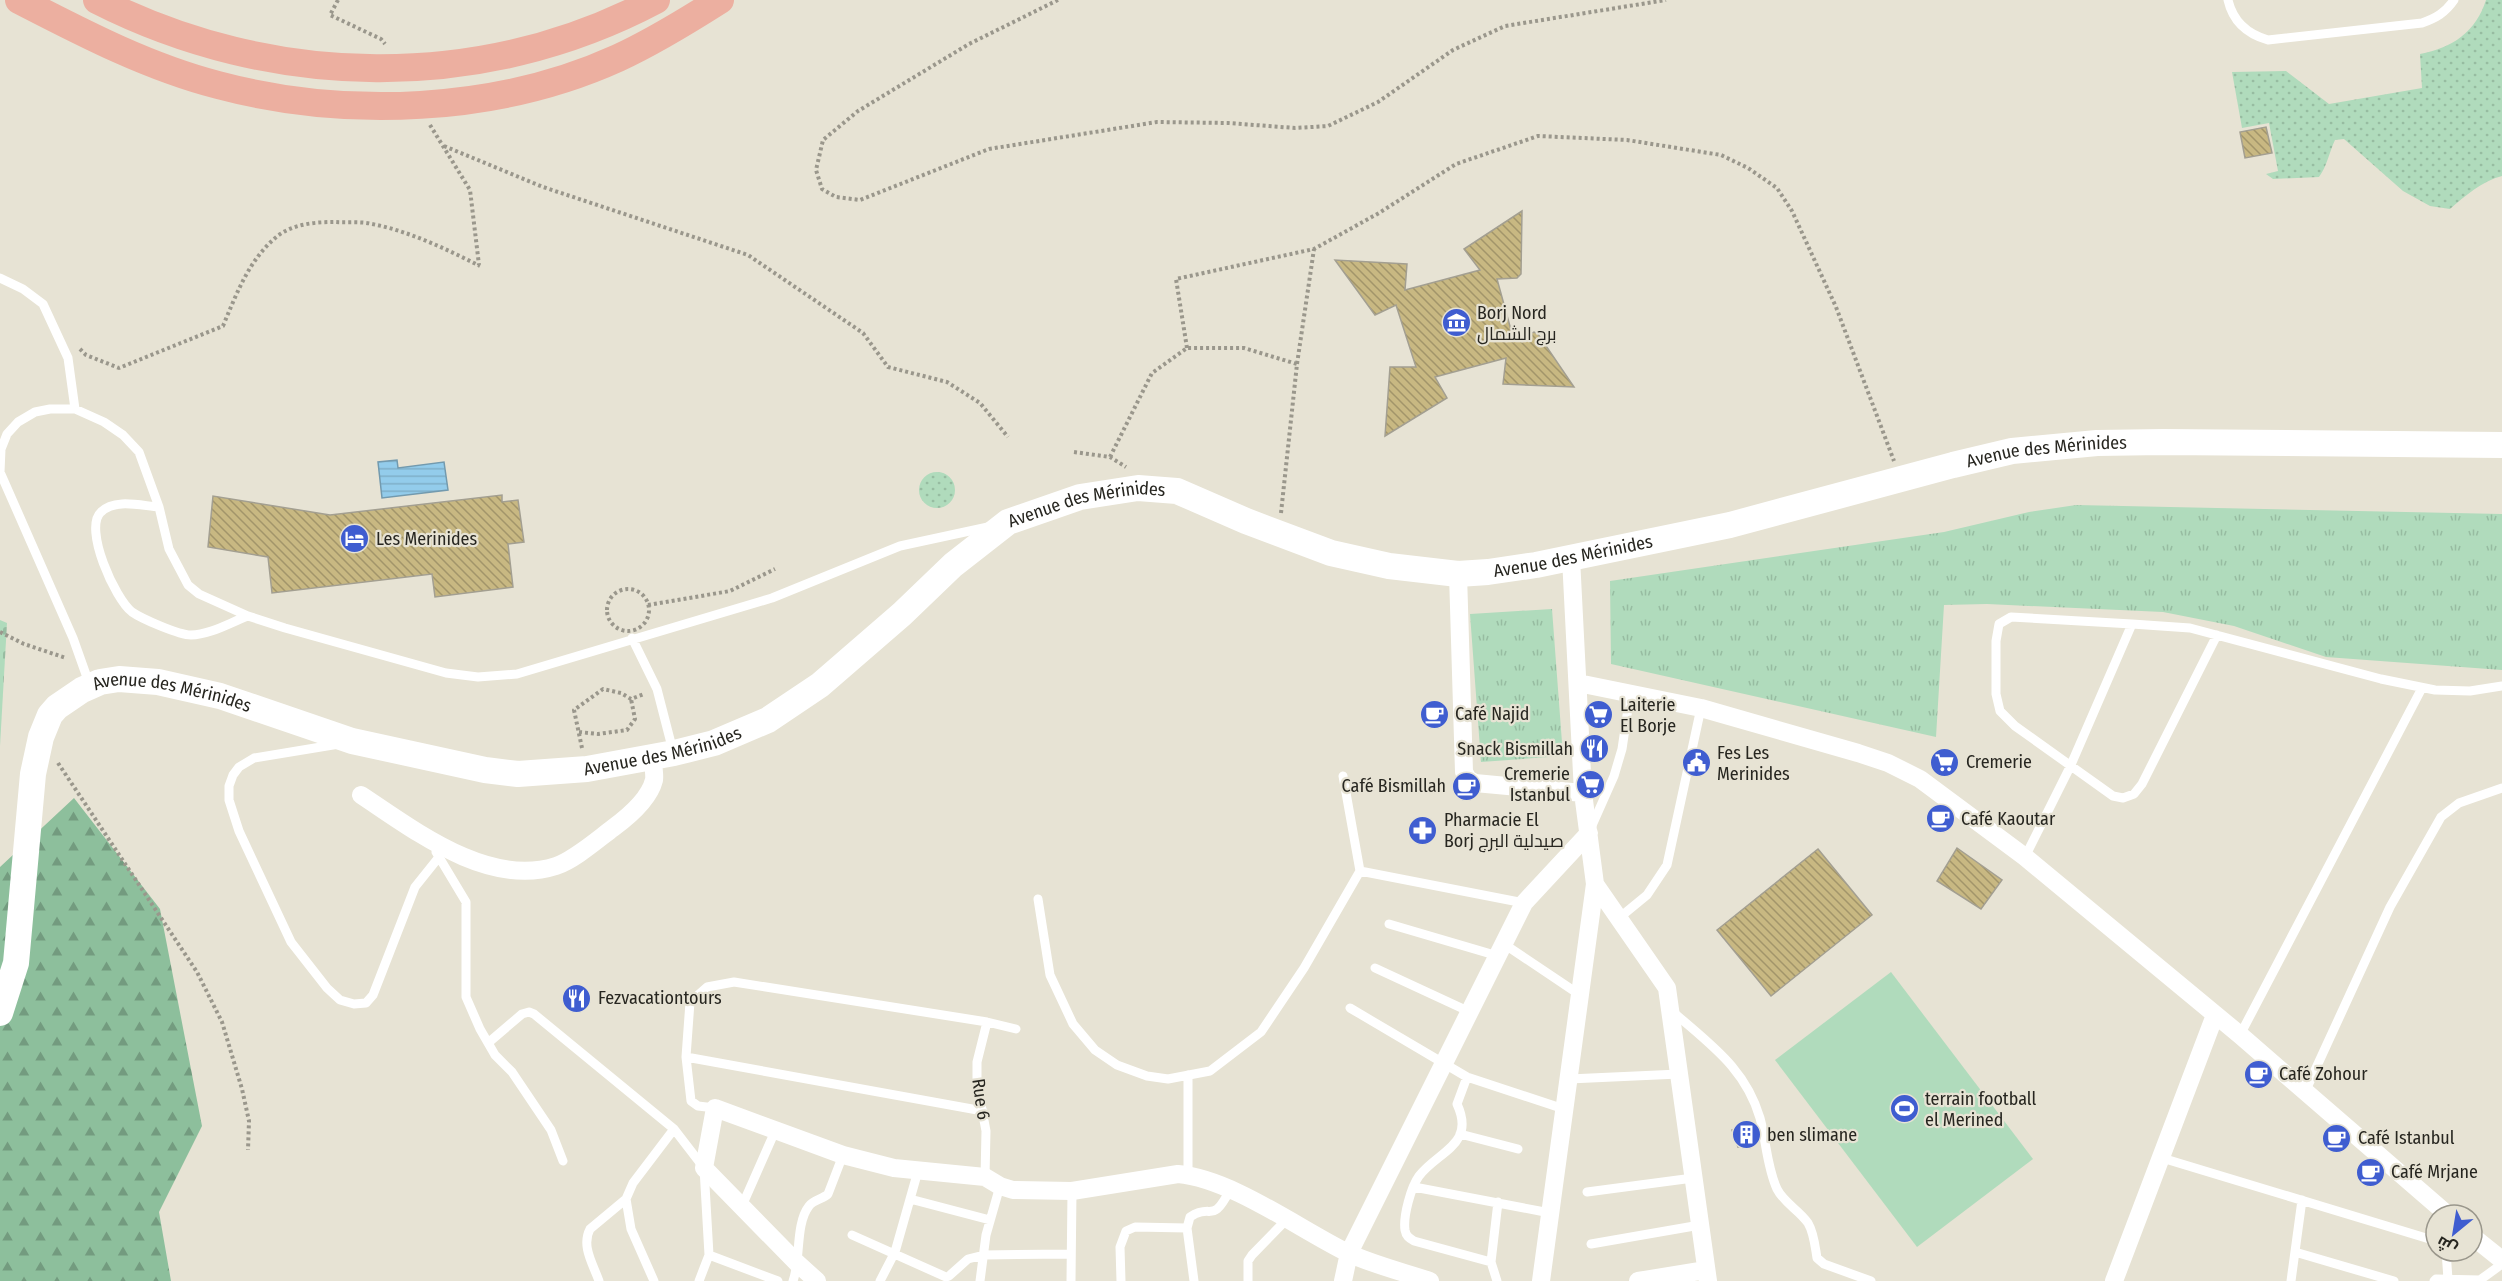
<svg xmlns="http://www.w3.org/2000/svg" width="2502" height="1281" viewBox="0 0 2502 1281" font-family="'Fira Sans Condensed',Cairo,sans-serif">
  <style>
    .grass { fill: url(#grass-dots) }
    .forest { fill: url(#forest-firs) }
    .cemetery { fill: url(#cemetery-stones) }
    .park { fill: url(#park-tufts) }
    .garden { fill: #b0dbbc }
    .water { fill: url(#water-rules); stroke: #739aae; stroke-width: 1.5 }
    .building { fill: url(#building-back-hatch); stroke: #a39f91; stroke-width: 1.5 }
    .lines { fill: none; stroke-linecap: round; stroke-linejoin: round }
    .path { stroke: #9a978c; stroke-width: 4; stroke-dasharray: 3 3; stroke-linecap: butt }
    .lane { stroke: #fff; stroke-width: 9 }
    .street { stroke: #fff; stroke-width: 18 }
    .secondary { stroke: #fff; stroke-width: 26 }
    .primary { stroke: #ecafa0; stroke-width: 28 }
    .labels { text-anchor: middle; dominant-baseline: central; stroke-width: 4.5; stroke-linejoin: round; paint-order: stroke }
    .poi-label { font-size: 18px; fill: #272620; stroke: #e7e3d4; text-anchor: start }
    .street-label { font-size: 18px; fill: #272620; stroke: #e7e3d4 }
  </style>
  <defs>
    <pattern id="grass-dots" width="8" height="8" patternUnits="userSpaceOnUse" patternTransform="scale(1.5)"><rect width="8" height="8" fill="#b0dbbc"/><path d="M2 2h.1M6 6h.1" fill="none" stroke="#97bca1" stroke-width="1.8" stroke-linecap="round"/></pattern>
    <pattern id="forest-firs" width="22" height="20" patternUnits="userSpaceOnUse" patternTransform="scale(1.5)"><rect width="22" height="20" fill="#8dbf9c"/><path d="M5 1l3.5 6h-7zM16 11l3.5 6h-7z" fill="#739b7f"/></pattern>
    <pattern id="cemetery-stones" width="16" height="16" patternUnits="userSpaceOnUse" patternTransform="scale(1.5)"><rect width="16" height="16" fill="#b0dbbc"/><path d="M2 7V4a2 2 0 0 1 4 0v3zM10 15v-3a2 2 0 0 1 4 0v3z" fill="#97bca1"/></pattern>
    <pattern id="park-tufts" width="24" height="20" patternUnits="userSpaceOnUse" patternTransform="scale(1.5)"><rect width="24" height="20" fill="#b0dbbc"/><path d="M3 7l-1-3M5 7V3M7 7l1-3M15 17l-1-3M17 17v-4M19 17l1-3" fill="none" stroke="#97bca1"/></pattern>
    <pattern id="water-rules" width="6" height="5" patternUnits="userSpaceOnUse" patternTransform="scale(1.5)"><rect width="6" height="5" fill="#93cceb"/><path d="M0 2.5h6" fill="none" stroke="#7fafc9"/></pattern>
    <pattern id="building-back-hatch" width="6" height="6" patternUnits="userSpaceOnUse" patternTransform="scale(1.5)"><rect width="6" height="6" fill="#c8b882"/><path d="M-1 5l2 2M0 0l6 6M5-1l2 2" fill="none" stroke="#a2956a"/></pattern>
  </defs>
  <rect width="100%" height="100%" fill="#e7e3d4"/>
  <path class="grass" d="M 2486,0 L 2502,0 L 2502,176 C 2482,181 2465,196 2450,209 L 2430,206 L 2403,191 L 2344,139 L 2335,140 C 2329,153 2327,166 2319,177 L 2273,179 L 2266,174 L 2278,171 L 2269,123 L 2242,128 L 2232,72 L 2286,71 L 2329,104 L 2422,88 L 2420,54 C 2452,48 2476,32 2486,0 Z
    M919 490a18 18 0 1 1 36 0a18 18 0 1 1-36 0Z"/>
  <path class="forest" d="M 74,798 L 160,909 L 202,1126 L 159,1212 L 171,1281 L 0,1281 L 0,867 Z"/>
  <path class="cemetery" d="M 0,620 L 7,623 L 0,746 Z"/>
  <path class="park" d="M 2076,505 L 2502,514 L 2502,670 L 2326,657 L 2234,626 L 2163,612 L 1987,604 L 1944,605 L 1936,737 L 1611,664 L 1610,581 L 1944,532 L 2029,512 Z
    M 1552,609 L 1563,756 L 1481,762 L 1470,614 Z"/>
  <path class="garden" d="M 1891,972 L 2033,1159 L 1917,1247 L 1775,1060 Z"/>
  <path class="water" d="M 397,460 L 398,468 L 444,462 L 448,490 L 382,498 L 378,462 Z"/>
  <path class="building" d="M 2266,127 L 2272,153 L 2245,158 L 2240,132 Z
    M 1522,211 L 1521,274 L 1517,278 L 1497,279 L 1514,341 L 1534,332 L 1538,334 L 1574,387 L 1503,384 L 1506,358 L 1435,377 L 1447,398 L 1385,436 L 1390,367 L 1416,367 L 1396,305 L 1375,315 L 1335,260 L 1407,264 L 1405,290 L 1480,270 L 1464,249 Z
    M 502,495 L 502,502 L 518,500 L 524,542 L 508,544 L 513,587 L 435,597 L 432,574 L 272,593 L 268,557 L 208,547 L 213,496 L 330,515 Z
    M 1957,848 L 2002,880 L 1981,909 L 1937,881 Z
    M 1818,849 L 1872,915 L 1771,996 L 1717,930 Z
    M 1754,1123 L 1758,1141 L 1738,1147 L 1732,1130 Z"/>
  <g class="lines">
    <path class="path" d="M 338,0 L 330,15 L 381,39 L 385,44
      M 1058,0 L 969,44 L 858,111 L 823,140 L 816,170 L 822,189 L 836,197 L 860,200 L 989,149 L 1157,122 L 1228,123 L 1295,128 L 1328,126 L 1378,102 L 1453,50 L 1505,26 L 1666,0
      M 430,125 L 470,190 L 479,265
      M 444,146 L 543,187 L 748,255 L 863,333 L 888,367 L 947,382 L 980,403 L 1008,437
      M 1187,348 L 1176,279 L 1314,249 L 1379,213 L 1456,164 L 1538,136 L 1627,140 L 1721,155 L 1748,168 L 1777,188 L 1792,211 L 1836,307 L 1894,461
      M 80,349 L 86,355 L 119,368 L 223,326 C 236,295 248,262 274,239 C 290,224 314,222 335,222 C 347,223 360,221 372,224 C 409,231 446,249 480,266
      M 1074,452 L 1110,457 L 1126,467
      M 1110,457 L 1152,373 L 1187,348 L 1244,348 L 1297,364
      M 1281,513 L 1297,364 L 1314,249
      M607 610a21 21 0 1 1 42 0a21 21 0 1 1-42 0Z
      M 648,605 L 730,591 L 775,569
      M 0,632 L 24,644 L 66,658
      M 579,732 L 598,734 L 627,730 L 635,719 L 631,699
      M 582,748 L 574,710 L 603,689 L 621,693 L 631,699 L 644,694
      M 58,763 L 197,972 L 222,1022 L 242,1089 L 249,1121 L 248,1150"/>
    <path class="lane" d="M 2228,0 C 2233,22 2247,34 2268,40 L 2422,23 C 2436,18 2445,13 2454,0
      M 0,278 L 23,289 L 43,304 L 68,358 L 75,409
      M 159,507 C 142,506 115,498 101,512 C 83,528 115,599 132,612 C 142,619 179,635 191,635 C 210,635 231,622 248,616
      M 2132,624 L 2011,617 L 1999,624 L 1996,641 L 1996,694 L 2000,711 L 2015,726 L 2113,796 L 2123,798 L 2134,794 L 2142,784 L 2217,635
      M 632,638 L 657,689 L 673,751
      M 89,683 L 73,638 L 0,472 L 1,449 L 7,434 L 18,422 L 35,412 L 50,409 L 75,409 L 104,422 L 123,435 L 139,452 L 159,507 L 169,549 L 188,585 L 199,594 L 248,616 L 285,628 L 446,673 L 478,677 L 517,674 L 772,598 L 900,546 L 988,527
      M 339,744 L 254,758 L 239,767 L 233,775 L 229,786 L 229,800 L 239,831 L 291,942 L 327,988 L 340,1000 L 354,1004 L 366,1003 L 373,995 L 415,887 L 439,857
      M 1590,830 L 1614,776 L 1622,749 L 1630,695
      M 436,852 L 466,902 L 466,997 L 480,1029 L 495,1055 L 512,1072 L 551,1130 L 563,1161
      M 2025,857 L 2070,767 L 2132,624 L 2190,628 L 2381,679 L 2435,690 L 2470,691 L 2502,686
      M 1360,871 L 1524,903
      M 1038,899 L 1050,975 L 1073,1024 L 1095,1050 L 1117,1065 L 1147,1076 L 1168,1079 L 1210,1071 L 1261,1032 L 1304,968 L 1360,871 L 1343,776
      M 1619,918 L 1647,895 L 1667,865 L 1701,708
      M 1389,924 L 1498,956
      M 1504,944 L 1580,995
      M 1375,968 L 1470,1012
      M 1350,1008 L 1467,1077 L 1564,1109
      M 1671,1010 C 1709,1044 1745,1067 1760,1118 C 1766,1140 1767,1168 1777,1189 C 1784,1203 1799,1210 1808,1223 C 1814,1233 1815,1246 1817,1258 L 1824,1264 L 1871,1281
      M 2240,1035 L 2422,688
      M 488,1043 L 522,1014 L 529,1012 L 534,1014 L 674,1129 L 704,1168 L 709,1255 L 699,1281
      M 686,1057 L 691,1101 L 698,1106 L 715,1108
      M 1188,1075 L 1188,1175
      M 1467,1077 L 1457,1104 C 1476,1145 1438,1151 1419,1176 C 1411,1187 1403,1216 1405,1230 C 1406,1236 1409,1238 1414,1241 L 1491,1262 L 1497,1281
      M 1569,1079 L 1679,1074
      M 2305,1092 L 2390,907 L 2441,817 L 2459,803 L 2502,788
      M 983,1111 L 686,1057 L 690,1002 L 707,987 L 734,982 L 987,1022 L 1016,1029
      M 1460,1134 L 1518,1149
      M 2162,1158 L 2436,1241
      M 985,1177 L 986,1131 L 977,1083 L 977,1062 L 987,1022
      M 1414,1187 L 1550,1213
      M 1587,1192 L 1693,1178
      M 626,1199 L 631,1229 L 654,1281
      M 910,1199 L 990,1220
      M 742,1206 L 776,1129
      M 852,1235 L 946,1277 L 949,1276 L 968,1259 L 984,1255 L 1069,1254
      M 1591,1244 L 1700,1225
      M 2446,1251 L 2448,1279
      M 2295,1252 L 2394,1281
      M 709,1255 L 778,1281
      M 1491,1262 L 1498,1202
      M 599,1281 C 593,1264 581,1246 590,1229 L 626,1199 L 633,1183 L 674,1129
      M 793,1281 C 801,1260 795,1224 809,1206 C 813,1200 823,1199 828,1194 L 843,1155
      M 880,1281 L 895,1252 L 918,1171
      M 980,1281 L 986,1235 L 1000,1186
      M 1071,1281 L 1072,1191
      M 1121,1281 L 1120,1247 L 1126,1231 L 1135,1227 L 1187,1228
      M 1194,1281 L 1187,1228 L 1190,1217 C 1213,1202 1211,1226 1230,1190
      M 1248,1281 L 1248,1261 L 1252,1255 L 1287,1219
      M 2291,1281 L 2302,1200
      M 2434,1281 L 2436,1279 L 2480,1280 L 2502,1264"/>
    <path class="street" d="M 1458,574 L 1464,772 L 1468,779 L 1475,783 L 1583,793
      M 1578,683 L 1701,708 L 1858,753 L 1888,763 L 1920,779 L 2025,857 L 2240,1035 L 2448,1215
      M 361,795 C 414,830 488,888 556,866 C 574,860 597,840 613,828 C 628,817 649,800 654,780 C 655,774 653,765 652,758
      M 1595,884 L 1667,988 L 1708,1281
      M 2472,1236 L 2502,1260
      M 817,1281 L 797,1263 L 704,1168 L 715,1108 L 843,1155 L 894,1168 L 985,1177 L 1000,1186 L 1013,1190 L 1072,1191 L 1178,1174 C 1232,1179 1299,1229 1348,1253 C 1374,1265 1403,1272 1430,1281
      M 1343,1281 L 1349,1253 L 1524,903 L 1589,833
      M 1541,1281 L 1595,884 L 1583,793 L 1571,558
      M 1638,1281 L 1706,1270
      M 2114,1281 L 2215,1015"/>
    <path class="secondary" id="s1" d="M 0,1013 L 16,963 L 33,774 L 41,737 L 50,715 L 57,707 L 82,690 L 100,682 L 119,679 L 158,682 L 220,696 L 352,741 L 485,770 L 518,774 L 587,769 L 674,753 L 714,743 L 768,720 L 820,685 L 902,614 L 953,565 L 1008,522 L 1080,497 L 1138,488 L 1177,491 L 1246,521 L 1331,553 L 1389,566 L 1458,574 L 1488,572 L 1536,565 L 1730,525 L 1953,465 L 2012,451 L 2097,443 L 2163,442 L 2502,445"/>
    <path class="primary" d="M 19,0 C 83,33 148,67 218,85 C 346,119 497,113 618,58 C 653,42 687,21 720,0
      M 97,0 C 272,89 481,93 656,0"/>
  </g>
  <defs>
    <symbol id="museum-disc" viewBox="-11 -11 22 22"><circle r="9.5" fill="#3f5dd0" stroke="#e7e3d4"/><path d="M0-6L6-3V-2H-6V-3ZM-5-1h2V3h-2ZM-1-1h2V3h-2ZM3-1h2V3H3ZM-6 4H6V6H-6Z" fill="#fff"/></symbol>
    <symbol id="hotel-disc" viewBox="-11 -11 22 22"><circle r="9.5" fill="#3f5dd0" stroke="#e7e3d4"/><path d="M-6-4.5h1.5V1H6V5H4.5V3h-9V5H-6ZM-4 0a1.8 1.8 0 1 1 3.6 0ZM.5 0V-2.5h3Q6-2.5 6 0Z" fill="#fff"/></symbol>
    <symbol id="cafe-disc" viewBox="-11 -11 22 22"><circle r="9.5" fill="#3f5dd0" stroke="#e7e3d4"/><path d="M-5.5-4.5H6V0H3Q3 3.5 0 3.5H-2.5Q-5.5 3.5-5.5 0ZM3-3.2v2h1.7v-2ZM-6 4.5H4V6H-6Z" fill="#fff"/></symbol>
    <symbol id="supermarket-disc" viewBox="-11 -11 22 22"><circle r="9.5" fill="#3f5dd0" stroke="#e7e3d4"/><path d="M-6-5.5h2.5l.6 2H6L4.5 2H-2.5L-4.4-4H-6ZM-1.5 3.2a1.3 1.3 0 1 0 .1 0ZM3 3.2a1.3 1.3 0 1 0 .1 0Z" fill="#fff"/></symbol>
    <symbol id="restaurant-disc" viewBox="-11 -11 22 22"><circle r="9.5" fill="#3f5dd0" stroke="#e7e3d4"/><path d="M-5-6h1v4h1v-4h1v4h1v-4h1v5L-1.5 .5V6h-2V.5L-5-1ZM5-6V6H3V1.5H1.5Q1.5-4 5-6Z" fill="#fff"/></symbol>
    <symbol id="civic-disc" viewBox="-11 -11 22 22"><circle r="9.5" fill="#3f5dd0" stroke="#e7e3d4"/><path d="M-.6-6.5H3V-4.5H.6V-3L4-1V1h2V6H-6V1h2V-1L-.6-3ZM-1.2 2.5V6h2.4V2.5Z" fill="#fff"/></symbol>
    <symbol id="pharmacy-disc" viewBox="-11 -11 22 22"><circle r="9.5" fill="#3f5dd0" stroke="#e7e3d4"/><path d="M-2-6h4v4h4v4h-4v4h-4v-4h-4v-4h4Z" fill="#fff"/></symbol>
    <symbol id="stadium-disc" viewBox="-11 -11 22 22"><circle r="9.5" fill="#3f5dd0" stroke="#e7e3d4"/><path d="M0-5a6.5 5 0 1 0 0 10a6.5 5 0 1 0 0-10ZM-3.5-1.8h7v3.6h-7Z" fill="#fff"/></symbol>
    <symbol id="building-disc" viewBox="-11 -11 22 22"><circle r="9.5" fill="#3f5dd0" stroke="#e7e3d4"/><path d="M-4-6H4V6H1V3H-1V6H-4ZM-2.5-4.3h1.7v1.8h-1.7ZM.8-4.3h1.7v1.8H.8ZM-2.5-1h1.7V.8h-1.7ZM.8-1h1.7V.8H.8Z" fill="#fff"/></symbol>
  </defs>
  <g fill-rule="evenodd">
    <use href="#museum-disc" x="1440" y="306" width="33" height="33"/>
    <use href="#hotel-disc" x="338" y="522" width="33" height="33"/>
    <use href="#cafe-disc" x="1418" y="698" width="33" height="33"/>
    <use href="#supermarket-disc" x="1582" y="698" width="33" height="33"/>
    <use href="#restaurant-disc" x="1578" y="732" width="33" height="33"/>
    <use href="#supermarket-disc" x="1928" y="746" width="33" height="33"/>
    <use href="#civic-disc" x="1680" y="746" width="33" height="33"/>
    <use href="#supermarket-disc" x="1574" y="768" width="33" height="33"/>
    <use href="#cafe-disc" x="1450" y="770" width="33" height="33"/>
    <use href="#cafe-disc" x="1924" y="802" width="33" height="33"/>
    <use href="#pharmacy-disc" x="1406" y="814" width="33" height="33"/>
    <use href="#restaurant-disc" x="560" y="982" width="33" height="33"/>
    <use href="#cafe-disc" x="2242" y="1058" width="33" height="33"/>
    <use href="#stadium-disc" x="1888" y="1092" width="33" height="33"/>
    <use href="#building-disc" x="1730" y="1118" width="33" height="33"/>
    <use href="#cafe-disc" x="2320" y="1122" width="33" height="33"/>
    <use href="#cafe-disc" x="2354" y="1156" width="33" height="33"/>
  </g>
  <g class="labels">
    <g class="poi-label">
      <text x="1477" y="313">Borj Nord<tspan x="1477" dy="21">برج الشمال</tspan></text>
      <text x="376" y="539">Les Merinides</text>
      <text x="1620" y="705">Laiterie<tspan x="1620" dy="21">El Borje</tspan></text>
      <text x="1455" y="714">Café Najid</text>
      <text x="1573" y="749" text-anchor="end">Snack Bismillah</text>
      <text x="1717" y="753">Fes Les<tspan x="1717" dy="21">Merinides</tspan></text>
      <text x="1966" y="762">Cremerie</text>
      <text x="1570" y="774" text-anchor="end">Cremerie<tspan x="1570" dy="21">Istanbul</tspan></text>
      <text x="1446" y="786" text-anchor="end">Café Bismillah</text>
      <text x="1961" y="819">Café Kaoutar</text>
      <text x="1444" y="820">Pharmacie El<tspan x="1444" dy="21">Borj صيدلية البرج</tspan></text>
      <text x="598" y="998">Fezvacationtours</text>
      <text x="2279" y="1074">Café Zohour</text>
      <text x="1925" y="1099">terrain football<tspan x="1925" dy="21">el Merined</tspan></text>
      <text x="1767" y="1135">ben slimane</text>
      <text x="2358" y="1138">Café Istanbul</text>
      <text x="2391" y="1172">Café Mrjane</text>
    </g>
    <g class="street-label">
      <text stroke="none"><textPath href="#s1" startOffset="2436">Avenue des Mérinides</textPath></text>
      <text stroke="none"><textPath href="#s1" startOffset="1446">Avenue des Mérinides</textPath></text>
      <text stroke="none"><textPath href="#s1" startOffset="1950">Avenue des Mérinides</textPath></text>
      <text stroke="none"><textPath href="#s1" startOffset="438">Avenue des Mérinides</textPath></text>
      <text stroke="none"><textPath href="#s1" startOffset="942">Avenue des Mérinides</textPath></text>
      <text transform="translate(981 1099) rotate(82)">Rue 6</text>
    </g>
  </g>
  <g transform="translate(2454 1233) rotate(210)"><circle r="28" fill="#e7e3d4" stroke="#9a978c" stroke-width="1.5"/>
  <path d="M0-4.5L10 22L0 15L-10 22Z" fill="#3f5dd0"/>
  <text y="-9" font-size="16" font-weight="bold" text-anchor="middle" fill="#272620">ش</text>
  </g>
</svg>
